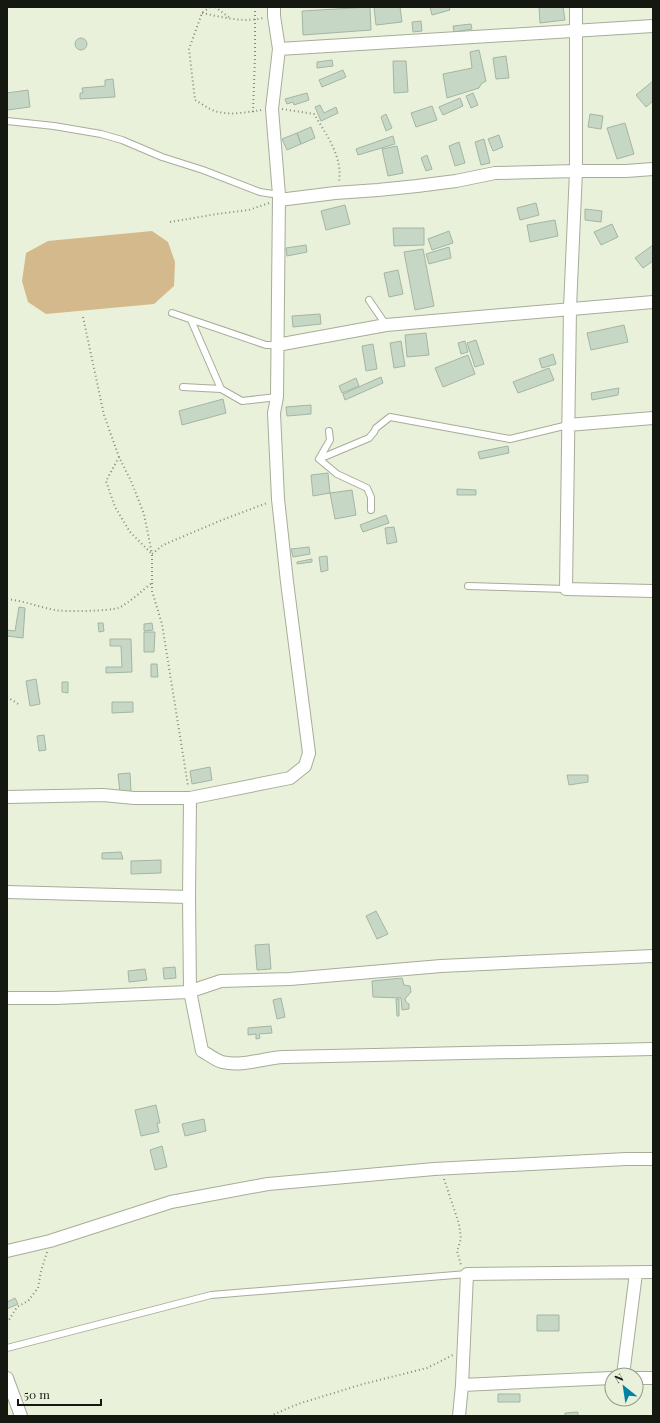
<svg xmlns="http://www.w3.org/2000/svg" width="660" height="1423" viewBox="0 0 660 1423" font-family="'Playfair Display',serif">
  <style>
    .green { fill: #d3b98b }
    .building { fill: #c6d7c5; stroke: #a4b5a4 }
    .lines { fill: none; stroke-linecap: round; stroke-linejoin: round }
    .lane-casing { stroke: #a6ad98; stroke-width: 8 }
    .street-casing { stroke: #a6ad98; stroke-width: 14 }
    .path { stroke: #868c7d; stroke-width: 2; stroke-dasharray: 1 3; stroke-linecap: butt }
    .lane { stroke: #fff; stroke-width: 6 }
    .street { stroke: #fff; stroke-width: 12 }
  </style>
  <rect width="100%" height="100%" fill="#e9f1db"/>
  <path class="green" d="M 152,231 L 168,242 L 175,262 L 174,286 L 154,304 L 46,314 L 28,302 L 22,281 L 26,253 L 48,241 Z"/>
  <path class="building" d="M 370,7 L 371,30 L 303,35 L 302,11 Z
    M 374,7 L 400,7 L 402,22 L 376,25 Z
    M 430,7 L 449,7 L 450,10 L 432,15 Z
    M 539,7 L 563,7 L 565,20 L 540,23 Z
    M 421,21 L 422,31 L 413,32 L 412,22 Z
    M 471,24 L 472,29 L 454,32 L 453,26 Z
    M75 44a6 6 0 1 1 12 0a6 6 0 1 1-12 0Z
    M 479,50 L 486,81 L 481,84 L 479,88 L 447,98 L 443,74 L 472,68 L 470,52 Z
    M 506,56 L 509,78 L 496,79 L 493,58 Z
    M 332,60 L 333,66 L 317,68 L 317,62 Z
    M 393,61 L 406,61 L 408,92 L 394,93 Z
    M 343,70 L 346,77 L 322,87 L 319,80 Z
    M 113,79 L 115,97 L 80,99 L 80,93 L 83,93 L 82,88 L 105,86 L 105,80 Z
    M 653,81 L 653,101 L 646,107 L 636,95 Z
    M 28,90 L 30,107 L 7,110 L 7,93 Z
    M 307,93 L 309,100 L 294,105 L 293,102 L 287,104 L 285,99 Z
    M 473,93 L 478,105 L 471,108 L 466,96 Z
    M 460,98 L 463,106 L 443,115 L 439,107 Z
    M 320,105 L 324,113 L 336,107 L 338,113 L 321,121 L 315,107 Z
    M 432,106 L 437,120 L 416,127 L 411,113 Z
    M 386,114 L 392,128 L 386,131 L 381,117 Z
    M 590,114 L 603,116 L 601,129 L 588,127 Z
    M 625,123 L 634,154 L 617,159 L 607,128 Z
    M 311,127 L 315,138 L 301,144 L 297,133 Z
    M 297,133 L 301,144 L 287,150 L 282,139 Z
    M 499,135 L 503,147 L 493,151 L 488,139 Z
    M 393,136 L 395,144 L 358,155 L 356,149 Z
    M 484,139 L 490,163 L 481,165 L 475,142 Z
    M 459,142 L 465,163 L 455,166 L 449,146 Z
    M 397,146 L 403,173 L 388,176 L 382,149 Z
    M 427,155 L 432,169 L 426,171 L 421,158 Z
    M 536,203 L 539,215 L 520,220 L 517,208 Z
    M 345,205 L 350,224 L 326,230 L 321,211 Z
    M 585,209 L 602,211 L 601,222 L 585,220 Z
    M 555,220 L 558,236 L 530,242 L 527,225 Z
    M 612,224 L 618,237 L 601,245 L 594,232 Z
    M 393,228 L 424,228 L 424,245 L 394,246 Z
    M 449,231 L 453,243 L 432,250 L 428,239 Z
    M 306,245 L 307,252 L 287,256 L 286,248 Z
    M 653,245 L 653,261 L 643,268 L 635,258 Z
    M 449,247 L 451,258 L 429,264 L 426,254 Z
    M 423,249 L 434,306 L 415,310 L 404,252 Z
    M 398,270 L 403,294 L 389,297 L 384,273 Z
    M 320,314 L 321,324 L 293,327 L 292,316 Z
    M 624,325 L 628,342 L 591,350 L 587,333 Z
    M 426,333 L 429,355 L 407,357 L 405,335 Z
    M 476,340 L 484,364 L 475,367 L 467,343 Z
    M 401,341 L 405,366 L 394,368 L 390,343 Z
    M 465,341 L 468,352 L 461,354 L 458,343 Z
    M 373,344 L 377,369 L 366,371 L 362,346 Z
    M 553,354 L 556,364 L 542,368 L 539,359 Z
    M 468,355 L 475,374 L 443,387 L 435,368 Z
    M 549,368 L 554,380 L 518,393 L 513,382 Z
    M 381,377 L 383,383 L 345,400 L 343,394 Z
    M 356,378 L 359,386 L 342,393 L 339,386 Z
    M 619,388 L 618,395 L 592,400 L 591,393 Z
    M 223,399 L 226,413 L 182,425 L 179,411 Z
    M 311,405 L 311,414 L 287,416 L 286,407 Z
    M 508,446 L 509,453 L 480,459 L 478,452 Z
    M 328,473 L 330,493 L 313,496 L 311,475 Z
    M 457,489 L 476,490 L 476,495 L 457,495 Z
    M 352,490 L 356,515 L 335,519 L 330,493 Z
    M 386,515 L 389,523 L 363,532 L 360,525 Z
    M 394,527 L 397,542 L 387,544 L 385,528 Z
    M 309,547 L 310,554 L 293,557 L 291,549 Z
    M 327,556 L 328,570 L 321,572 L 319,557 Z
    M 312,559 L 312,562 L 297,564 L 297,562 Z
    M 19,607 L 25,608 L 23,638 L 7,636 L 7,630 L 15,631 Z
    M 98,623 L 103,623 L 104,631 L 99,632 Z
    M 152,623 L 153,630 L 144,631 L 144,624 Z
    M 144,632 L 155,632 L 154,652 L 144,652 Z
    M 110,639 L 131,639 L 132,672 L 106,673 L 106,667 L 122,667 L 121,646 L 110,646 Z
    M 151,664 L 157,664 L 158,677 L 151,677 Z
    M 36,679 L 40,704 L 30,706 L 26,681 Z
    M 62,682 L 68,682 L 68,693 L 62,692 Z
    M 112,702 L 133,702 L 133,712 L 112,713 Z
    M 44,735 L 46,750 L 39,751 L 37,736 Z
    M 210,767 L 212,780 L 192,784 L 190,771 Z
    M 130,773 L 131,792 L 120,793 L 118,774 Z
    M 567,775 L 588,775 L 588,782 L 569,785 Z
    M 121,852 L 123,859 L 102,859 L 102,853 Z
    M 161,860 L 161,873 L 131,874 L 131,861 Z
    M 376,911 L 388,934 L 377,939 L 366,916 Z
    M 269,944 L 271,969 L 257,970 L 255,945 Z
    M 175,967 L 176,978 L 164,979 L 163,968 Z
    M 145,969 L 147,980 L 129,982 L 128,971 Z
    M 402,978 L 404,985 L 410,986 L 411,992 L 405,999 L 406,1002 L 409,1004 L 409,1009 L 402,1010 L 401,998 L 373,997 L 372,981 Z
    M 281,998 L 285,1017 L 277,1019 L 273,1000 Z
    M 396,999 L 399,999 L 399,1016 L 397,1016 Z
    M 271,1026 L 272,1033 L 259,1034 L 260,1038 L 256,1039 L 256,1034 L 248,1035 L 248,1028 Z
    M 156,1105 L 160,1123 L 157,1123 L 159,1132 L 141,1136 L 135,1110 Z
    M 204,1119 L 206,1131 L 185,1136 L 182,1124 Z
    M 162,1146 L 167,1167 L 155,1170 L 150,1150 Z
    M 15,1298 L 18,1304 L 7,1309 L 7,1302 Z
    M 537,1315 L 559,1315 L 559,1331 L 537,1331 Z
    M 498,1394 L 520,1394 L 520,1402 L 498,1402 Z
    M 578,1412 L 578,1416 L 565,1416 L 565,1413 Z"/>
  <g class="lines">
    <defs>
      <path id="lane" d="M 7,121 L 54,126 L 101,134 L 122,140 L 162,157 L 203,170 L 260,192 L 279,195
        M 369,300 L 386,325
        M 172,313 L 266,345 L 277,345
        M 191,320 L 221,389
        M 183,387 L 221,389 L 242,401 L 277,397
        M 319,459 L 330,440 L 329,431
        M 371,510 L 371,497 L 367,488 L 337,474 L 319,459 L 369,438 L 374,432 L 376,428 L 390,417 L 510,439 L 568,425
        M 468,586 L 566,589
        M 7,1348 L 211,1295 L 467,1274"/>
      <path id="street" d="M 274,7 L 274,16 L 279,49 L 272,109 L 279,195 L 277,397 L 274,413 L 278,499 L 287,582 L 309,753 L 305,766 L 290,778 L 190,798 L 189,897 L 190,991 L 202,1051 C 208,1054 215,1060 222,1062 C 244,1067 262,1058 284,1057 L 653,1049
        M 576,7 L 576,171 L 570,308 L 566,589 L 653,591
        M 279,49 L 653,26
        M 279,200 L 335,193 L 378,190 L 417,186 L 456,181 L 495,173 L 576,171 L 626,171 L 653,169
        M 277,345 L 386,325 L 653,302
        M 568,425 L 653,418
        M 7,797 L 103,795 L 134,798 L 190,798
        M 7,892 L 189,897
        M 7,998 L 56,998 L 188,992 L 221,981 L 290,979 L 441,966 L 653,956
        M 7,1251 L 50,1241 L 171,1202 L 268,1184 L 434,1169 L 626,1159 L 653,1159
        M 623,1375 L 636,1273
        M 7,1378 L 21,1416
        M 636,1378 L 653,1378
        M 462,1385 L 612,1378
        M 459,1416 L 462,1385 L 467,1274 L 653,1272"/>
    </defs>
    <use href="#lane" class="lane-casing"/>
    <use href="#street" class="street-casing"/>
    <path class="path" d="M 210,7 L 202,13 L 189,49 L 195,100 C 201,103 208,109 215,111 C 230,116 247,112 262,110
      M 215,7 L 230,18
      M 202,13 C 222,17 243,23 263,18
      M 282,109 L 314,114 C 326,134 343,157 339,181
      M 253,112 L 255,56 L 255,7
      M 170,222 L 217,214 L 249,210 L 269,203
      M 83,317 L 104,415 L 119,457 L 131,481 L 144,514 L 152,554 L 163,545 L 222,520 L 267,503
      M 119,457 L 106,481 L 115,507 L 130,532 L 152,554 L 152,591 L 162,624 L 188,786
      M 7,599 C 24,601 39,607 55,610 C 64,612 110,611 118,608 C 128,604 144,589 153,582
      M 7,697 L 20,705
      M 444,1179 L 459,1224 L 461,1239 L 457,1251 L 461,1265
      M 7,1323 L 17,1307 L 28,1301 L 38,1288 L 41,1271 L 47,1252
      M 270,1416 L 298,1404 L 363,1384 L 427,1368 L 453,1355"/>
    <use href="#lane" class="lane"/>
    <use href="#street" class="street"/>
  </g>
  <rect width="660" height="1423" fill="none" stroke="#151810" stroke-width="16"/>
  <g transform="translate(624 1387) rotate(330)"><circle r="19" fill="#e9f1db" stroke="#949a8a"/>
  <path d="M0-3L7 15L0 10L-7 15Z" fill="#0082a6"/>
  <text y="-6" font-size="11" font-weight="bold" text-anchor="middle" fill="#151810">N</text>
  </g>
  <path d="M18 1399v6h83v-6" fill="none" stroke="#151810" stroke-width="2"/>
  <text x="24" y="1399" font-size="12" fill="#151810" stroke="#e9f1db" stroke-width="3" paint-order="stroke">50 m</text>
</svg>
